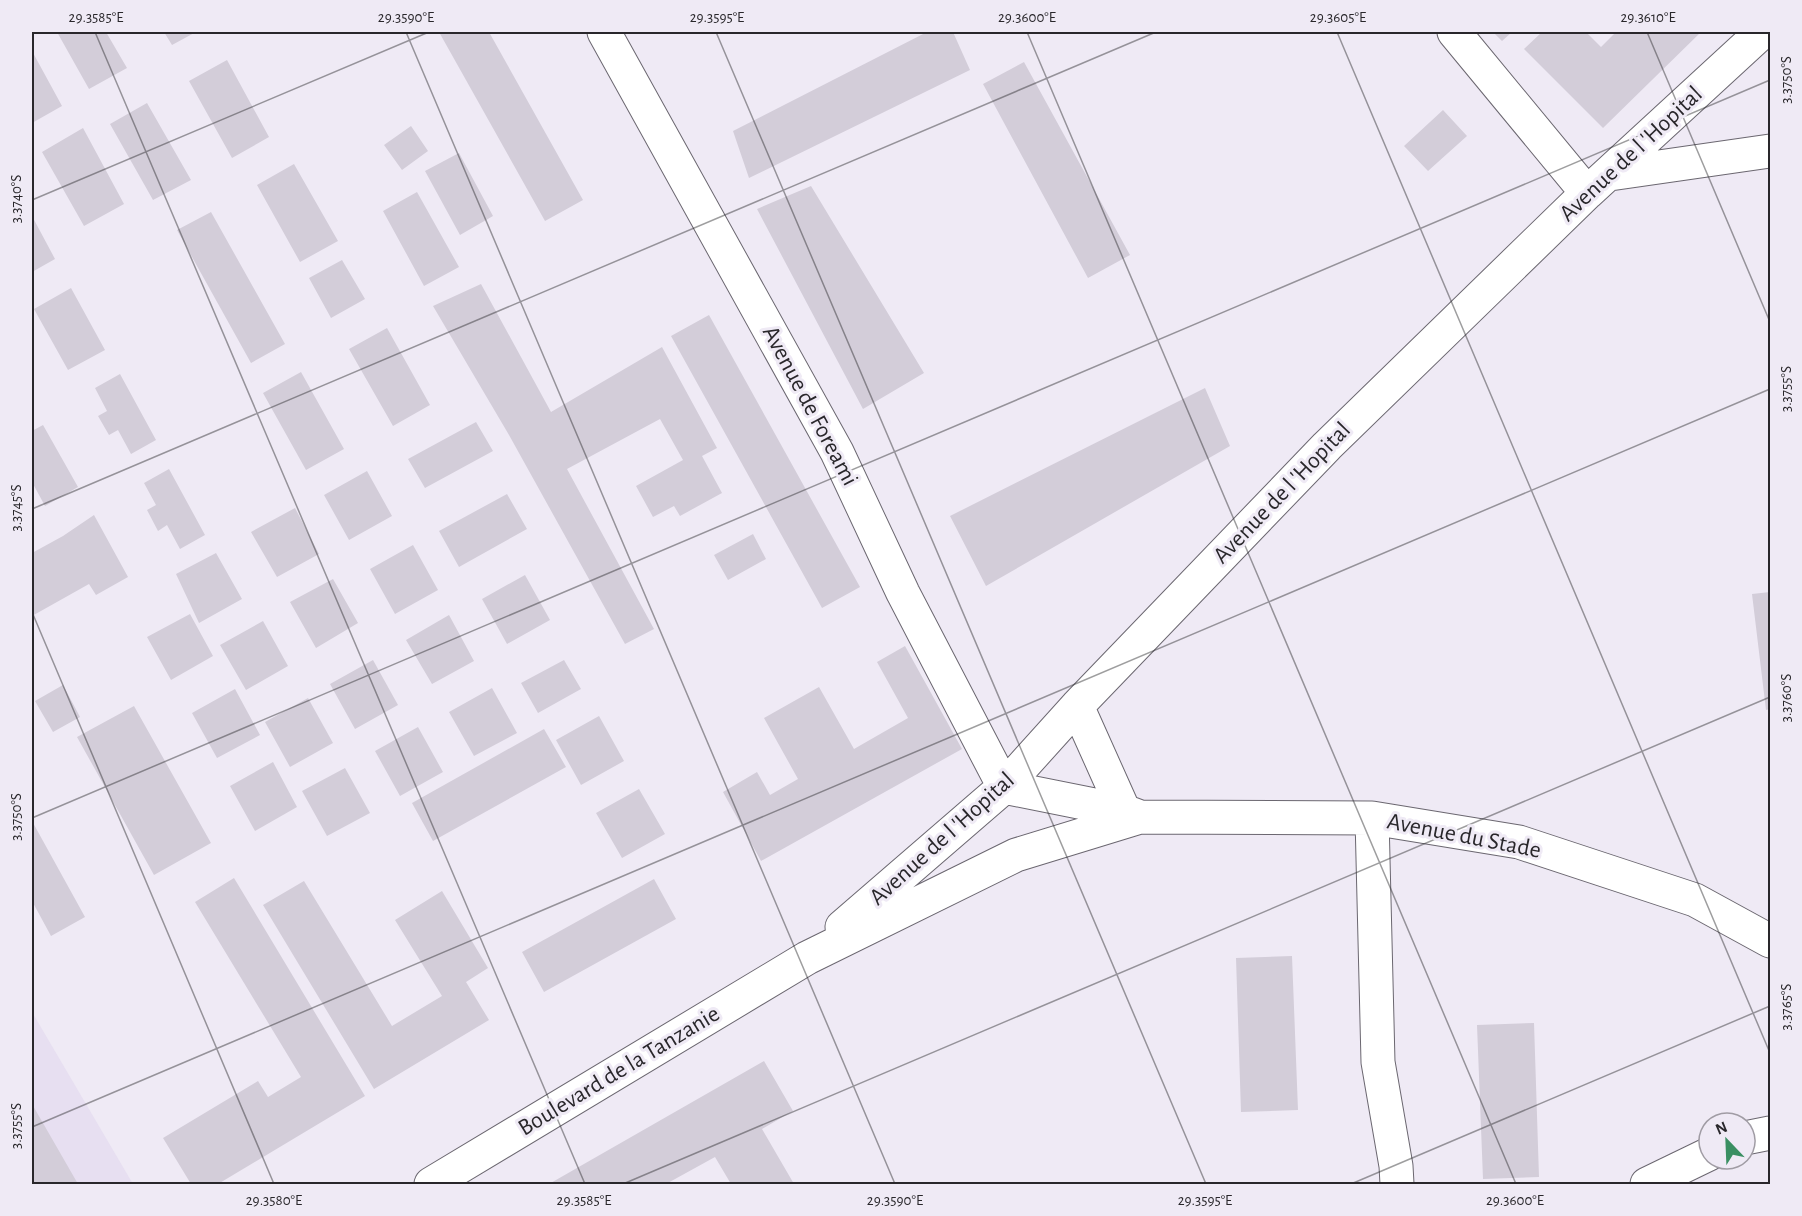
<svg xmlns="http://www.w3.org/2000/svg" width="1802" height="1216" viewBox="0 0 1802 1216" font-family="'Alegreya Sans',sans-serif">
  <style>
    .built { fill: #e7dff1 }
    .building { fill: #d3cdd9 }
    .lines { fill: none; stroke-linecap: round; stroke-linejoin: round }
    .minor-casing { stroke: #6b6770; stroke-width: 35 }
    .minor { stroke: #fff; stroke-width: 33 }
    .ticks { fill: none; stroke: #29272b; stroke-width: 1.5; stroke-opacity: 0.45 }
    .labels { text-anchor: middle; dominant-baseline: central; stroke-width: 6; stroke-linejoin: round; paint-order: stroke }
    .street-label { font-size: 24px; fill: #29272b; stroke: #efeaf5 }
    .neatline { fill: none; stroke: #29272b; stroke-width: 2 }
    .ticks-label { font-size: 15px; text-anchor: middle; fill: #29272b }
  </style>
  <rect width="100%" height="100%" fill="#efeaf5"/>
  <path class="built" d="M 32,1012 L 133,1184 L 32,1184 Z"/>
  <path class="building" d="M 57,32 L 106,32 L 127,68 L 89,89 Z
    M 164,32 L 196,32 L 172,45 Z
    M 439,32 L 489,32 L 583,200 L 545,221 Z
    M 927,32 L 953,32 L 970,70 L 749,178 L 733,131 Z
    M 1493,32 L 1512,32 L 1502,41 Z
    M 1542,32 L 1586,32 L 1601,47 L 1616,32 L 1701,32 L 1603,128 L 1524,49 Z
    M 32,51 L 62,106 L 32,123 Z
    M 227,60 L 269,137 L 232,158 L 189,81 Z
    M 1024,62 L 1130,255 L 1088,278 L 983,84 Z
    M 147,103 L 191,180 L 153,200 L 110,124 Z
    M 1443,110 L 1467,136 L 1428,171 L 1404,146 Z
    M 411,126 L 428,151 L 402,170 L 384,145 Z
    M 83,128 L 124,204 L 84,226 L 42,152 Z
    M 459,153 L 493,216 L 460,235 L 425,171 Z
    M 294,164 L 338,241 L 300,262 L 257,185 Z
    M 811,186 L 924,373 L 863,409 L 757,209 Z
    M 417,192 L 459,267 L 424,286 L 383,211 Z
    M 211,212 L 285,344 L 251,363 L 177,230 Z
    M 32,216 L 55,259 L 32,272 Z
    M 342,260 L 365,299 L 331,318 L 309,278 Z
    M 481,284 L 551,412 L 662,347 L 717,448 L 702,456 L 722,493 L 680,516 L 674,506 L 653,517 L 636,486 L 683,460 L 660,419 L 567,469 L 654,629 L 625,644 L 509,435 L 433,306 Z
    M 71,288 L 105,350 L 68,370 L 34,309 Z
    M 709,315 L 860,587 L 822,608 L 671,336 Z
    M 387,328 L 430,405 L 393,426 L 349,349 Z
    M 301,372 L 344,449 L 306,470 L 263,393 Z
    M 120,374 L 156,440 L 131,454 L 118,430 L 109,435 L 98,416 L 107,411 L 95,388 Z
    M 1205,388 L 1230,446 L 986,586 L 950,516 Z
    M 476,422 L 493,451 L 425,488 L 408,459 Z
    M 43,425 L 78,487 L 45,506 L 32,482 L 32,431 Z
    M 169,469 L 205,535 L 180,549 L 167,525 L 158,531 L 147,510 L 156,505 L 144,483 Z
    M 367,471 L 392,516 L 349,540 L 324,495 Z
    M 507,494 L 527,529 L 459,567 L 439,531 Z
    M 295,508 L 319,554 L 277,577 L 251,532 Z
    M 94,515 L 128,577 L 96,595 L 89,584 L 32,616 L 32,553 L 63,536 Z
    M 753,534 L 766,559 L 728,580 L 714,555 Z
    M 413,545 L 438,590 L 395,614 L 370,569 Z
    M 216,553 L 242,599 L 199,623 L 176,574 Z
    M 525,575 L 550,620 L 507,644 L 482,599 Z
    M 333,579 L 358,623 L 316,648 L 290,602 Z
    M 1770,592 L 1770,709 L 1766,710 L 1752,594 Z
    M 190,614 L 213,656 L 171,680 L 147,637 Z
    M 449,615 L 474,661 L 432,684 L 406,640 Z
    M 263,621 L 288,666 L 246,690 L 220,645 Z
    M 905,646 L 962,749 L 761,861 L 723,792 L 757,772 L 770,795 L 798,779 L 764,718 L 819,687 L 854,749 L 908,718 L 877,662 Z
    M 373,660 L 398,705 L 355,729 L 330,684 Z
    M 564,660 L 581,689 L 538,713 L 521,683 Z
    M 63,685 L 80,717 L 53,732 L 35,701 Z
    M 492,688 L 517,733 L 474,756 L 449,712 Z
    M 235,689 L 260,735 L 217,758 L 192,713 Z
    M 308,698 L 333,743 L 290,767 L 265,722 Z
    M 134,706 L 211,843 L 154,875 L 77,737 Z
    M 599,716 L 624,761 L 581,785 L 556,740 Z
    M 418,727 L 443,772 L 400,796 L 375,751 Z
    M 544,729 L 566,767 L 433,841 L 412,803 Z
    M 273,762 L 297,807 L 255,831 L 230,786 Z
    M 345,768 L 370,813 L 327,836 L 302,791 Z
    M 639,789 L 665,834 L 622,858 L 596,813 Z
    M 32,821 L 85,917 L 51,936 L 32,901 Z
    M 234,878 L 365,1096 L 218,1184 L 191,1184 L 163,1138 L 258,1081 L 268,1097 L 301,1077 L 195,902 Z
    M 654,879 L 676,919 L 544,992 L 522,952 Z
    M 304,881 L 392,1026 L 442,996 L 395,920 L 442,891 L 488,968 L 466,982 L 489,1020 L 374,1089 L 263,905 Z
    M 1292,956 L 1298,1110 L 1241,1112 L 1236,958 Z
    M 1534,1023 L 1539,1177 L 1483,1179 L 1477,1025 Z
    M 764,1061 L 793,1111 L 762,1129 L 794,1184 L 731,1184 L 715,1157 L 666,1184 L 549,1184 Z
    M 32,1104 L 78,1184 L 32,1184 Z"/>
  <g class="lines">
    <defs>
      <path id="minor" d="M 604,32 L 837,452 L 903,593 L 1004,787 L 1124,811 L 1140,817
        M 1454,32 L 1587,193
        M 1610,174 L 1770,151
        M 1077,706 L 1124,811
        M 1372,818 L 1378,1062 L 1396,1166 L 1397,1184
        M 842,927 L 1004,787 L 1077,706 L 1327,446 L 1587,193 L 1762,32
        M 1745,1138 L 1770,1133
        M 431,1184 L 807,958 L 1016,855 L 1140,817 L 1372,818 L 1519,842 L 1695,900 L 1770,941
        M 1647,1184 L 1709,1154"/>
    </defs>
    <use href="#minor" class="minor-casing"/>
    <use href="#minor" class="minor"/>
  </g>
  <path class="ticks" d="M 95,32 L 585,1184M 406,32 L 895,1184M 716,32 L 1206,1184M 1027,32 L 1516,1184M 1337,32 L 1770,1053M 1647,32 L 1770,322M 32,200 L 429,32M 32,509 L 1156,32M 32,612 L 274,1184M 32,818 L 1770,80M 32,1127 L 1770,389M 623,1184 L 1770,697M 1351,1184 L 1770,1006"/>
  <g class="labels">
    <g class="street-label">
      <text transform="translate(1631 154) rotate(-43)">Avenue de l 'Hopital</text>
      <text transform="translate(810 406) rotate(62)">Avenue de Foreami</text>
      <text transform="translate(1282 493) rotate(-46)">Avenue de l 'Hopital</text>
      <text transform="translate(1464 836) rotate(11)">Avenue du Stade</text>
      <text transform="translate(942 839) rotate(-42)">Avenue de l 'Hopital</text>
      <text transform="translate(619 1071) rotate(-31)">Boulevard de la Tanzanie</text>
    </g>
  </g>
  <rect width="1802" height="1216" fill="none" stroke="#efeaf5" stroke-width="66"/>
  <g transform="translate(1727 1141) rotate(337)"><circle r="28" fill="#efeaf5" stroke="#a09ca4" stroke-width="1.5"/>
  <path d="M0-4.5L10 22L0 15L-10 22Z" fill="#3a8f62"/>
  <text y="-9" font-size="16" font-weight="bold" text-anchor="middle" fill="#29272b">N</text>
  </g>
  <rect x="33" y="33" width="1736" height="1150" class="neatline"/>
  <g class="ticks-label">
    <text x="96" y="22">29.3585°E</text>
    <text x="406" y="22">29.3590°E</text>
    <text x="717" y="22">29.3595°E</text>
    <text x="1027" y="22">29.3600°E</text>
    <text x="1338" y="22">29.3605°E</text>
    <text x="1648" y="22">29.3610°E</text>
    <text transform="translate(1786 80) rotate(-90)" y="5">3.3750°S</text>
    <text transform="translate(16 199) rotate(-90)" y="5">3.3740°S</text>
    <text transform="translate(1786 389) rotate(-90)" y="5">3.3755°S</text>
    <text transform="translate(16 508) rotate(-90)" y="5">3.3745°S</text>
    <text transform="translate(1786 698) rotate(-90)" y="5">3.3760°S</text>
    <text transform="translate(16 817) rotate(-90)" y="5">3.3750°S</text>
    <text transform="translate(1786 1007) rotate(-90)" y="5">3.3765°S</text>
    <text transform="translate(16 1126) rotate(-90)" y="5">3.3755°S</text>
    <text x="274" y="1205">29.3580°E</text>
    <text x="584" y="1205">29.3585°E</text>
    <text x="895" y="1205">29.3590°E</text>
    <text x="1205" y="1205">29.3595°E</text>
    <text x="1515" y="1205">29.3600°E</text>
  </g>
</svg>
